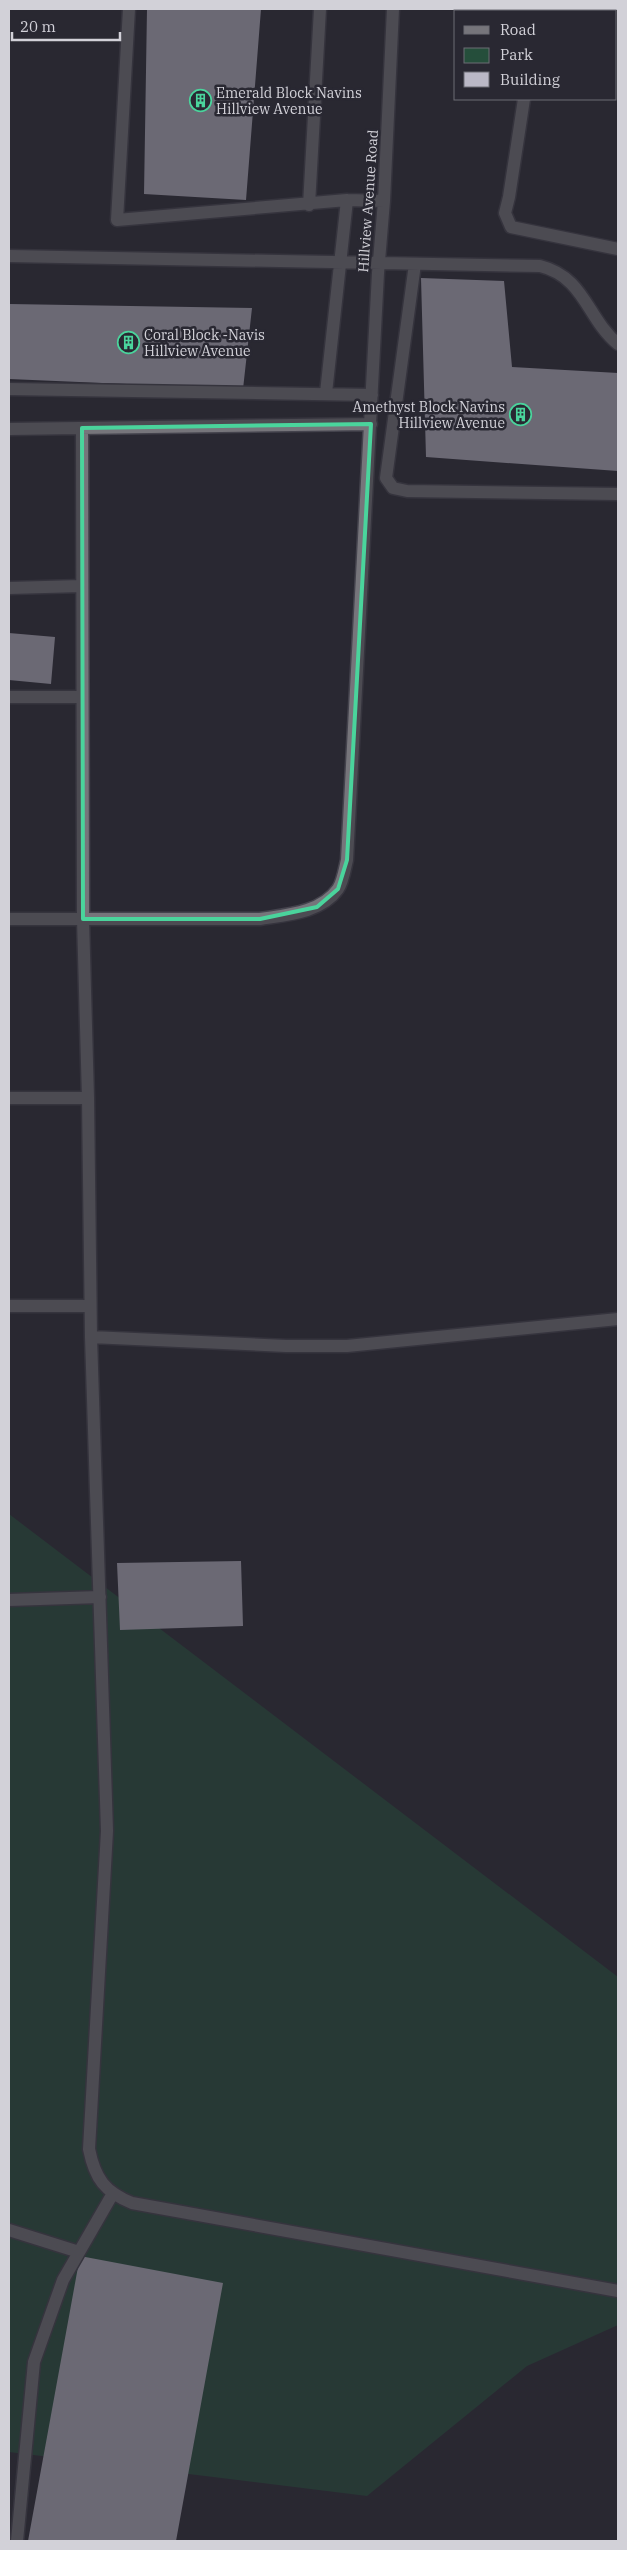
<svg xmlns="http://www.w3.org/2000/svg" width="627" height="2550" viewBox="0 0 627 2550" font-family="'IBM Plex Serif',serif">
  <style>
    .green { fill: #254e3b }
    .building { fill: #bab8c6 }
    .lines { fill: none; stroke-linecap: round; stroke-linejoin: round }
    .minor-casing { stroke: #44434d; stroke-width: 15 }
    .minor { stroke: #76757b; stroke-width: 12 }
    .marked { fill: none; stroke: #4ad49c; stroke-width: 4; stroke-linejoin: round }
    .labels { text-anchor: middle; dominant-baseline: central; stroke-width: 5; stroke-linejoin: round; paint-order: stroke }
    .poi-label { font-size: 14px; fill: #d2d1d8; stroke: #292832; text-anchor: start }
    .street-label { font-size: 14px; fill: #d2d1d8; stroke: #292832 }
  </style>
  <rect width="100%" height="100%" fill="#292832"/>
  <path class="green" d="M 9,1514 L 618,1977 L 618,2325 L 527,2366 L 367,2496 L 9,2452 Z"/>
  <path class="building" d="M 147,9 L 261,9 L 246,200 L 144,194 Z
    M 421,278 L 504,281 L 512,367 L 618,373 L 618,471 L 426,457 Z
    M 9,304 L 252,308 L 243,389 L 9,379 Z
    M 9,633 L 55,637 L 51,684 L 9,680 Z
    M 241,1561 L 243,1626 L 120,1630 L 117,1563 Z
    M 80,2256 L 223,2283 L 176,2541 L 28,2541 Z"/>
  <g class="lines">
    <defs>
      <path id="minor" d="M 129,9 L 117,220 L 347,200 L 384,201
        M 538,11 L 538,9
        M 524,99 L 509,197 L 505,213 L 511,227 L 618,249
        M 309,205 L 320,9
        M 9,256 L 540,266 C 585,277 587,319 618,344
        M 415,264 L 386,478 L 393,488 L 407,491 L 618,494
        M 9,389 L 372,395
        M 326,393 L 347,200
        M 82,428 L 83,919 L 88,1098 L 91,1337 L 107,1831 L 89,2149 C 95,2179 105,2192 132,2203 L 618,2291
        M 9,429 L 371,424
        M 9,588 L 81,586
        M 9,697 L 82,697
        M 9,919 L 260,919 C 286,915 321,913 338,889 C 343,882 345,868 347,860 L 378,273 L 384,201 L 393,9
        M 9,1098 L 88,1098
        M 9,1306 L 90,1306
        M 91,1337 L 286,1346 L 347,1346 L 618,1319
        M 9,1600 L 100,1597
        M 9,2230 L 79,2252
        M 17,2541 L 34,2362 L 63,2280 L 112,2195"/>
    </defs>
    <use href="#minor" class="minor-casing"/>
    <use href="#minor" class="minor"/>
  </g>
  <path d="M0 0H627V2550H0ZM 371,424 L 347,860 L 338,889 L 317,907 L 260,919 L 83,919 L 82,428 Z" fill="#292832" fill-opacity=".55" fill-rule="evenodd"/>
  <path class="marked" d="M 371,424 L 347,860 L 338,889 L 317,907 L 260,919 L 83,919 L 82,428 Z"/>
  <defs>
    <symbol id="building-ring" viewBox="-11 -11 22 22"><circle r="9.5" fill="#292832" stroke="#4ad49c" stroke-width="1.5"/><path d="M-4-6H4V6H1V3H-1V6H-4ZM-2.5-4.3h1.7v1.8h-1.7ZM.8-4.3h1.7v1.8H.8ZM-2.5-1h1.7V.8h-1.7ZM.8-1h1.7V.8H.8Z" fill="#4ad49c"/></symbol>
  </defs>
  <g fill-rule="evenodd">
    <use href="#building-ring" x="188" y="88" width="25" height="25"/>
    <use href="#building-ring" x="116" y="330" width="25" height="25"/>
    <use href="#building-ring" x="508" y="402" width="25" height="25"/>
  </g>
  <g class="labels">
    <g class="poi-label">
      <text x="216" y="93">Emerald Block Navins<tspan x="216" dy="16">Hillview Avenue</tspan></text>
      <text x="144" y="335">Coral Block -Navis<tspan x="144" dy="16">Hillview Avenue</tspan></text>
      <text x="505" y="407" text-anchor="end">Amethyst Block Navins<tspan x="505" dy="16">Hillview Avenue</tspan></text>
    </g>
    <g class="street-label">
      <text transform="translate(368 201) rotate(-86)">Hillview Avenue Road</text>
    </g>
  </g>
  <rect width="627" height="2550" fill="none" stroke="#d2d1d8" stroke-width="20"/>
  <rect x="454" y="10" width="162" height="90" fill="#292832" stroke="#6d6c74"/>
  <rect x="464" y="26" width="25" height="8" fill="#76757b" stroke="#6d6c74"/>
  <text x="500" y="35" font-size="15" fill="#d2d1d8">Road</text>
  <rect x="464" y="48" width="25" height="15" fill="#254e3b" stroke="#6d6c74"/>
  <text x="500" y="60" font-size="15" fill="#d2d1d8">Park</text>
  <rect x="464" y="72" width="25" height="15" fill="#bab8c6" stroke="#6d6c74"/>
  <text x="500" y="85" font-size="15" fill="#d2d1d8">Building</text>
  <path d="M12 32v8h108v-8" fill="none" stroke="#d2d1d8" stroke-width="2.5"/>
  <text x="20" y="32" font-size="15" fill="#d2d1d8" stroke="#292832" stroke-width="4" paint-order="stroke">20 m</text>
</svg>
